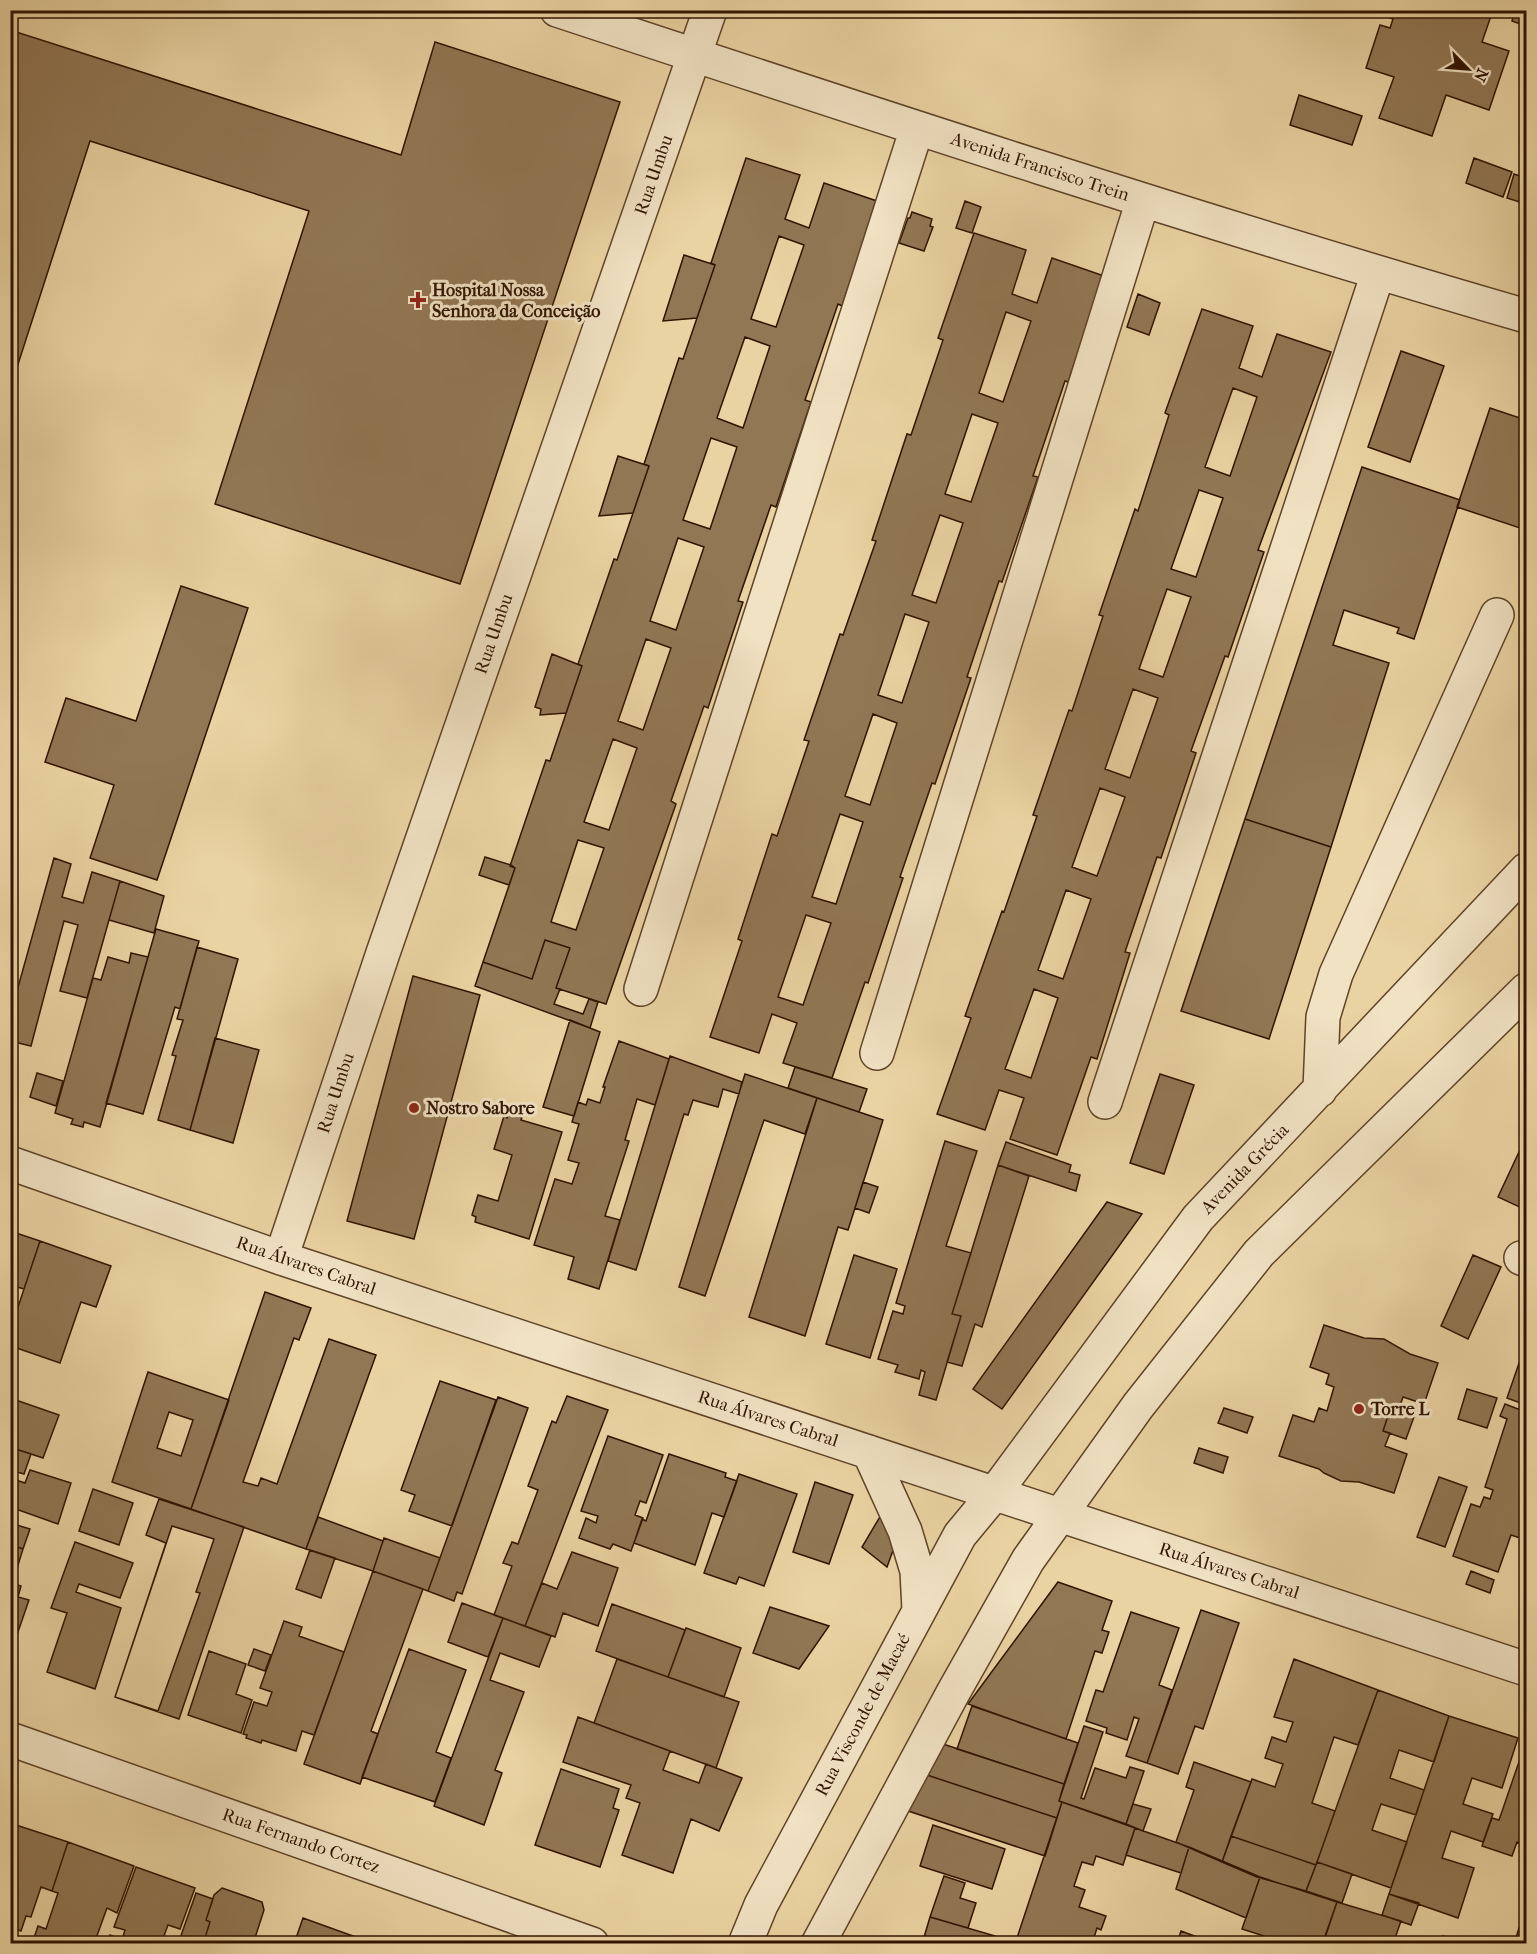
<svg xmlns="http://www.w3.org/2000/svg" width="1537" height="1954" viewBox="0 0 1537 1954" font-family="'IM FELL French Canon',serif">
  <style>
    .building { fill: #917754; stroke: #301400; stroke-width: 1.5; fill-rule: evenodd }
    .lines { fill: none; stroke-linecap: round; stroke-linejoin: round }
    .minor-casing { stroke: #5e4428; stroke-width: 36 }
    .minor { stroke: #f1e2c3; stroke-width: 33 }
    .poi-dot { fill: #8f2418; stroke: #f1e2c3; stroke-width: 2 }
    .labels { text-anchor: middle; dominant-baseline: central; stroke-width: 6; stroke-linejoin: round; paint-order: stroke }
    .street-label { font-size: 18px; fill: #301400; stroke: #f1e2c3 }
    .poi-label { font-size: 18px; font-weight: bold; fill: #301400; stroke: #f1e2c3; text-anchor: start }
  </style>
  <rect width="100%" height="100%" fill="#ead3a2"/>
  <filter id="stains"><feTurbulence type="fractalNoise" baseFrequency=".00333" numOctaves="4"/><feColorMatrix values="0 0 0 0 .2 0 0 0 0 .09 0 0 0 0 .02 0 0 0 .5 -.17"/></filter>
  <radialGradient id="worn" r=".72"><stop offset=".6" stop-color="#630" stop-opacity="0"/><stop offset="1" stop-color="#630" stop-opacity=".3"/></radialGradient>
  <path class="building" d="M 1383,10 L 1493,10 L 1482,42 L 1509,51 L 1489,110 L 1446,95 L 1432,136 L 1379,118 L 1394,77 L 1366,68 L 1380,25 L 1390,28 L 1393,19 L 1382,15 Z
    M 1515,10 L 1526,10 L 1526,26 L 1512,21 Z
    M 10,30 L 401,155 L 435,42 L 620,102 L 460,584 L 215,504 L 309,211 L 90,141 L 10,389 Z
    M 1299,95 L 1362,116 L 1352,145 L 1290,125 Z
    M 746,158 L 800,175 L 785,219 L 809,228 L 824,183 L 877,201 L 842,306 L 838,304 L 805,400 L 811,402 L 776,507 L 771,505 L 738,601 L 743,602 L 708,708 L 704,706 L 671,801 L 676,804 L 606,1004 L 556,988 L 570,948 L 545,940 L 532,979 L 483,962 L 515,868 L 510,866 L 546,760 L 550,761 L 582,666 L 578,664 L 614,559 L 617,560 L 649,466 L 644,464 L 679,358 L 683,359 L 715,265 L 711,263 ZM 779,236 L 804,245 L 776,327 L 751,319 ZM 745,337 L 770,346 L 743,428 L 717,418 ZM 711,438 L 737,447 L 710,529 L 683,520 ZM 678,538 L 704,547 L 676,630 L 650,621 ZM 646,639 L 671,648 L 643,730 L 618,721 ZM 613,739 L 637,748 L 609,830 L 584,822 ZM 578,840 L 604,848 L 576,930 L 551,922 Z
    M 1474,158 L 1512,172 L 1503,197 L 1466,183 Z
    M 1514,174 L 1526,178 L 1526,204 L 1507,198 Z
    M 965,201 L 981,207 L 972,233 L 956,228 Z
    M 912,212 L 932,219 L 930,226 L 933,227 L 924,251 L 899,243 L 908,218 L 910,218 Z
    M 974,233 L 1026,250 L 1012,294 L 1037,303 L 1052,258 L 1104,276 L 1068,382 L 1065,381 L 1033,476 L 1038,477 L 1002,582 L 999,581 L 967,677 L 971,678 L 935,784 L 932,783 L 900,877 L 903,878 L 868,983 L 865,982 L 832,1078 L 783,1063 L 797,1023 L 772,1014 L 759,1053 L 710,1037 L 742,941 L 738,939 L 772,834 L 777,836 L 809,741 L 804,740 L 840,634 L 843,635 L 876,541 L 872,540 L 907,434 L 911,435 L 943,340 L 938,338 ZM 1006,312 L 1031,321 L 1003,402 L 979,393 ZM 972,414 L 998,423 L 971,502 L 945,494 ZM 940,515 L 963,523 L 936,603 L 912,595 ZM 905,614 L 929,622 L 902,703 L 878,695 ZM 873,714 L 897,723 L 870,805 L 845,796 ZM 840,814 L 863,822 L 836,904 L 812,897 ZM 806,915 L 831,923 L 803,1005 L 778,997 Z
    M 684,255 L 715,265 L 697,318 L 663,321 Z
    M 1138,294 L 1160,303 L 1149,335 L 1127,327 Z
    M 1202,309 L 1253,326 L 1239,368 L 1262,377 L 1277,334 L 1331,352 L 1258,550 L 1264,552 L 1228,657 L 1225,656 L 1191,751 L 1196,753 L 1161,858 L 1157,857 L 1125,952 L 1130,953 L 1097,1059 L 1091,1057 L 1057,1155 L 1010,1139 L 1024,1098 L 999,1090 L 985,1130 L 937,1114 L 971,1018 L 965,1016 L 1002,911 L 1004,912 L 1037,816 L 1033,815 L 1069,710 L 1072,711 L 1103,616 L 1099,615 L 1135,509 L 1138,511 L 1169,415 L 1165,413 ZM 1233,388 L 1257,397 L 1230,476 L 1205,467 ZM 1199,490 L 1223,498 L 1196,577 L 1171,569 ZM 1167,589 L 1191,597 L 1163,677 L 1139,669 ZM 1133,689 L 1158,698 L 1130,778 L 1105,769 ZM 1100,788 L 1125,797 L 1097,876 L 1072,867 ZM 1066,890 L 1091,899 L 1063,979 L 1038,970 ZM 1034,989 L 1058,998 L 1031,1078 L 1005,1069 Z
    M 1401,351 L 1444,366 L 1410,462 L 1368,447 Z
    M 1490,408 L 1526,420 L 1526,530 L 1457,507 Z
    M 618,456 L 649,466 L 633,513 L 599,516 Z
    M 1362,467 L 1460,500 L 1414,639 L 1397,633 L 1399,628 L 1344,610 L 1333,645 L 1389,663 L 1331,847 L 1245,819 Z
    M 181,586 L 248,608 L 157,880 L 90,858 L 114,785 L 45,762 L 66,698 L 136,721 Z
    M 552,654 L 582,666 L 566,713 L 540,715 L 541,709 L 535,707 Z
    M 1245,819 L 1331,847 L 1269,1039 L 1181,1011 Z
    M 485,857 L 511,865 L 515,868 L 509,885 L 479,875 Z
    M 54,858 L 71,864 L 62,897 L 83,903 L 92,872 L 120,881 L 87,998 L 60,991 L 78,925 L 64,921 L 31,1046 L 10,1041 L 10,1016 Z
    M 120,881 L 164,896 L 154,933 L 109,920 Z
    M 156,929 L 199,941 L 180,1009 L 175,1007 L 143,1114 L 106,1103 Z
    M 545,940 L 570,948 L 556,988 L 560,989 L 554,1004 L 583,1014 L 589,999 L 598,1002 L 590,1028 L 475,986 L 483,962 L 532,979 Z
    M 197,947 L 238,959 L 190,1130 L 158,1120 L 176,1056 L 172,1055 L 183,1020 L 177,1019 Z
    M 131,953 L 148,957 L 100,1127 L 84,1122 L 83,1127 L 71,1124 L 73,1119 L 55,1113 L 93,978 L 101,980 L 108,957 L 129,963 Z
    M 413,976 L 480,995 L 414,1239 L 347,1221 Z
    M 570,1020 L 600,1032 L 574,1116 L 543,1107 Z
    M 215,1038 L 259,1050 L 233,1143 L 190,1130 Z
    M 619,1041 L 669,1059 L 655,1105 L 637,1099 L 625,1140 L 629,1141 L 605,1216 L 620,1220 L 599,1289 L 568,1279 L 574,1257 L 534,1245 L 555,1179 L 572,1184 L 579,1163 L 568,1160 L 579,1124 L 572,1122 L 578,1102 L 586,1105 L 588,1099 L 600,1103 L 605,1087 L 603,1087 Z
    M 670,1056 L 742,1082 L 739,1094 L 723,1089 L 718,1107 L 693,1100 L 688,1115 L 684,1114 L 636,1270 L 608,1261 Z
    M 795,1067 L 867,1089 L 859,1112 L 788,1088 Z
    M 37,1073 L 63,1081 L 56,1106 L 30,1097 Z
    M 745,1074 L 817,1098 L 805,1134 L 764,1120 L 705,1296 L 679,1287 Z
    M 1160,1074 L 1194,1085 L 1164,1174 L 1130,1163 Z
    M 817,1098 L 883,1120 L 848,1230 L 838,1227 L 805,1336 L 749,1317 Z
    M 508,1114 L 522,1117 L 521,1120 L 562,1132 L 529,1239 L 475,1222 L 476,1217 L 472,1215 L 478,1195 L 498,1201 L 512,1155 L 494,1149 L 504,1116 L 507,1118 Z
    M 1526,1137 L 1526,1210 L 1498,1197 Z
    M 945,1141 L 977,1151 L 946,1246 L 971,1253 L 952,1314 L 961,1316 L 936,1400 L 919,1395 L 925,1372 L 921,1370 L 919,1379 L 895,1372 L 898,1365 L 878,1359 L 893,1311 L 903,1314 L 905,1306 L 896,1303 Z
    M 1006,1142 L 1071,1165 L 1069,1172 L 1080,1175 L 1076,1191 L 998,1165 Z
    M 998,1165 L 1029,1176 L 982,1327 L 975,1324 L 962,1366 L 947,1362 L 961,1316 L 952,1314 Z
    M 863,1182 L 878,1187 L 869,1213 L 855,1208 Z
    M 1107,1202 L 1142,1214 L 1002,1409 L 973,1389 Z
    M 10,1231 L 40,1241 L 24,1289 L 11,1285 L 10,1288 Z
    M 40,1241 L 111,1266 L 96,1307 L 81,1302 L 60,1363 L 11,1346 L 13,1342 L 10,1341 L 10,1331 Z
    M 854,1255 L 897,1269 L 870,1358 L 826,1344 Z
    M 1473,1255 L 1501,1267 L 1468,1339 L 1441,1326 Z
    M 265,1292 L 311,1308 L 299,1340 L 294,1338 L 243,1482 L 258,1486 L 261,1478 L 277,1484 L 329,1339 L 376,1355 L 306,1549 L 191,1509 Z
    M 1324,1325 L 1364,1338 L 1384,1339 L 1410,1354 L 1438,1363 L 1424,1404 L 1403,1397 L 1399,1409 L 1391,1407 L 1383,1431 L 1390,1433 L 1385,1446 L 1407,1454 L 1394,1493 L 1359,1482 L 1341,1481 L 1324,1473 L 1319,1469 L 1279,1456 L 1293,1415 L 1314,1422 L 1319,1408 L 1327,1411 L 1334,1387 L 1326,1384 L 1329,1374 L 1310,1367 Z
    M 1526,1343 L 1526,1405 L 1507,1398 Z
    M 148,1372 L 229,1400 L 191,1509 L 112,1482 ZM 169,1412 L 193,1420 L 181,1456 L 157,1448 Z
    M 440,1381 L 496,1400 L 452,1526 L 409,1511 L 415,1495 L 401,1490 Z
    M 1467,1389 L 1497,1398 L 1487,1428 L 1458,1419 Z
    M 567,1396 L 608,1410 L 525,1626 L 494,1615 L 512,1566 L 503,1563 L 512,1542 L 518,1544 L 538,1490 L 528,1486 L 552,1421 L 556,1423 Z
    M 498,1397 L 528,1408 L 462,1594 L 457,1592 L 454,1601 L 428,1591 Z
    M 10,1398 L 59,1415 L 43,1458 L 10,1447 Z
    M 1505,1404 L 1526,1412 L 1526,1540 L 1511,1535 L 1498,1572 L 1453,1556 L 1471,1504 L 1480,1507 L 1484,1497 L 1490,1499 L 1493,1490 L 1485,1487 L 1507,1419 L 1500,1416 Z
    M 1391,1407 L 1415,1414 L 1406,1439 L 1383,1431 Z
    M 1224,1408 L 1253,1417 L 1247,1433 L 1218,1423 Z
    M 608,1436 L 663,1455 L 646,1503 L 640,1501 L 635,1515 L 643,1518 L 631,1551 L 613,1544 L 610,1549 L 579,1538 L 586,1518 L 596,1523 L 598,1516 L 581,1511 Z
    M 12,1448 L 31,1454 L 24,1474 L 10,1470 L 10,1454 Z
    M 1199,1448 L 1228,1457 L 1223,1473 L 1194,1463 Z
    M 669,1454 L 726,1473 L 725,1477 L 737,1481 L 724,1517 L 712,1513 L 695,1565 L 634,1543 L 642,1519 L 646,1521 Z
    M 30,1470 L 71,1483 L 58,1524 L 10,1507 L 10,1496 L 16,1480 L 25,1483 Z
    M 739,1474 L 797,1494 L 764,1586 L 739,1577 L 736,1584 L 704,1573 Z
    M 1439,1477 L 1467,1487 L 1445,1547 L 1417,1537 Z
    M 815,1482 L 853,1495 L 829,1564 L 793,1552 Z
    M 93,1489 L 133,1503 L 119,1545 L 79,1531 Z
    M 159,1499 L 244,1527 L 179,1719 L 115,1697 L 166,1543 L 146,1535 Z
    M 884,1510 L 900,1531 L 887,1567 L 862,1547 Z
    M 318,1517 L 383,1541 L 373,1571 L 306,1549 Z
    M 10,1523 L 30,1529 L 23,1549 L 10,1544 Z
    M 172,1526 L 214,1539 L 196,1592 L 200,1593 L 158,1711 L 115,1697 Z
    M 384,1538 L 440,1558 L 428,1591 L 373,1571 Z
    M 75,1542 L 133,1563 L 120,1598 L 79,1584 L 76,1592 L 121,1608 L 95,1689 L 47,1672 L 67,1613 L 51,1608 Z
    M 10,1544 L 23,1549 L 15,1575 L 10,1574 Z
    M 310,1550 L 335,1558 L 321,1598 L 296,1589 Z
    M 572,1552 L 618,1568 L 598,1626 L 563,1613 L 555,1637 L 525,1626 L 542,1583 L 557,1589 Z
    M 373,1571 L 423,1589 L 371,1731 L 378,1734 L 360,1784 L 304,1764 Z
    M 1471,1571 L 1494,1580 L 1490,1593 L 1466,1584 Z
    M 1058,1582 L 1112,1601 L 1102,1630 L 1109,1632 L 1102,1653 L 1095,1651 L 1066,1739 L 968,1704 Z
    M 10,1583 L 21,1586 L 18,1597 L 29,1600 L 10,1655 Z
    M 462,1603 L 503,1618 L 488,1657 L 448,1642 Z
    M 612,1604 L 685,1630 L 668,1677 L 596,1651 Z
    M 770,1607 L 829,1626 L 799,1669 L 753,1653 Z
    M 1201,1610 L 1239,1623 L 1203,1729 L 1195,1726 L 1178,1774 L 1147,1763 Z
    M 1131,1612 L 1179,1628 L 1159,1685 L 1172,1690 L 1147,1763 L 1126,1756 L 1139,1719 L 1134,1717 L 1127,1740 L 1106,1733 L 1107,1728 L 1086,1721 L 1096,1690 L 1103,1692 Z
    M 503,1618 L 551,1636 L 539,1667 L 500,1653 L 490,1680 L 524,1692 L 495,1770 L 502,1773 L 484,1825 L 434,1806 Z
    M 284,1621 L 302,1627 L 299,1636 L 344,1652 L 314,1735 L 302,1731 L 296,1751 L 262,1740 L 261,1743 L 246,1738 L 247,1735 L 243,1734 L 254,1702 L 267,1706 L 272,1692 L 260,1688 Z
    M 686,1628 L 741,1648 L 724,1697 L 668,1677 Z
    M 254,1649 L 271,1655 L 265,1671 L 248,1665 Z
    M 409,1649 L 466,1670 L 436,1752 L 451,1758 L 435,1802 L 362,1777 Z
    M 209,1651 L 246,1664 L 236,1694 L 252,1700 L 241,1733 L 188,1715 Z
    M 617,1659 L 739,1702 L 716,1768 L 594,1723 Z
    M 1294,1659 L 1378,1690 L 1358,1745 L 1334,1737 L 1312,1803 L 1335,1811 L 1316,1865 L 1231,1836 L 1252,1779 L 1275,1787 L 1283,1764 L 1265,1758 L 1272,1737 L 1286,1742 L 1293,1722 L 1274,1717 Z
    M 1378,1690 L 1449,1716 L 1434,1762 L 1399,1750 L 1390,1778 L 1424,1790 L 1416,1815 L 1381,1804 L 1372,1830 L 1407,1842 L 1391,1888 L 1317,1862 Z
    M 972,1706 L 1078,1743 L 1064,1784 L 957,1749 Z
    M 1449,1716 L 1518,1738 L 1502,1788 L 1472,1778 L 1463,1804 L 1493,1814 L 1483,1842 L 1451,1831 L 1442,1858 L 1474,1868 L 1458,1918 L 1389,1894 Z
    M 578,1717 L 670,1751 L 663,1770 L 699,1783 L 706,1764 L 742,1778 L 719,1831 L 691,1819 L 673,1873 L 622,1855 L 640,1803 L 626,1798 L 631,1785 L 563,1762 Z
    M 1084,1726 L 1103,1732 L 1081,1798 L 1084,1799 L 1095,1768 L 1126,1778 L 1130,1767 L 1144,1771 L 1126,1824 L 1059,1801 Z
    M 940,1743 L 1064,1784 L 1059,1801 L 1062,1802 L 1057,1818 L 918,1772 Z
    M 1521,1756 L 1526,1757 L 1526,1846 L 1517,1842 L 1512,1856 L 1482,1846 L 1492,1818 L 1499,1820 Z
    M 1194,1762 L 1251,1782 L 1222,1862 L 1176,1842 L 1194,1790 L 1186,1787 Z
    M 561,1769 L 619,1789 L 613,1808 L 619,1810 L 600,1867 L 535,1845 Z
    M 918,1772 L 1057,1818 L 1045,1856 L 893,1806 Z
    M 1062,1802 L 1135,1828 L 1123,1865 L 1096,1856 L 1093,1865 L 1082,1862 L 1074,1886 L 1085,1890 L 1079,1907 L 1106,1916 L 1101,1930 L 1097,1928 L 1092,1944 L 1015,1944 Z
    M 1133,1804 L 1151,1809 L 1143,1831 L 1126,1824 Z
    M 10,1823 L 68,1842 L 52,1891 L 41,1887 L 31,1917 L 26,1916 L 21,1931 L 10,1927 Z
    M 933,1825 L 1005,1849 L 992,1889 L 920,1866 Z
    M 1135,1828 L 1189,1847 L 1181,1873 L 1126,1855 Z
    M 1231,1836 L 1316,1865 L 1306,1891 L 1257,1877 L 1222,1862 Z
    M 68,1842 L 134,1866 L 117,1913 L 107,1908 L 94,1944 L 32,1944 L 38,1926 L 46,1929 L 58,1893 L 52,1891 Z
    M 1189,1847 L 1260,1877 L 1246,1918 L 1176,1889 Z
    M 1317,1862 L 1352,1874 L 1342,1903 L 1306,1891 Z
    M 136,1867 L 195,1888 L 180,1929 L 168,1925 L 161,1944 L 107,1944 L 110,1935 L 122,1940 L 125,1930 L 114,1927 Z
    M 944,1876 L 965,1883 L 960,1898 L 976,1903 L 968,1928 L 930,1917 Z
    M 1260,1877 L 1337,1902 L 1323,1944 L 1262,1944 L 1264,1936 L 1242,1929 Z
    M 222,1888 L 262,1902 L 264,1910 L 253,1944 L 203,1944 L 210,1922 L 206,1920 L 214,1895 Z
    M 196,1893 L 213,1899 L 206,1920 L 210,1922 L 203,1944 L 178,1944 Z
    M 1389,1894 L 1419,1903 L 1411,1925 L 1382,1915 Z
    M 1337,1902 L 1401,1921 L 1393,1944 L 1336,1944 L 1324,1939 Z
    M 930,1917 L 995,1936 L 993,1944 L 922,1944 Z
    M 303,1918 L 375,1944 L 294,1944 Z
    M 1520,1925 L 1526,1927 L 1526,1944 L 1514,1944 Z
    M 1181,1931 L 1216,1944 L 1158,1944 L 1159,1938 L 1177,1943 Z
    M 1443,1936 L 1451,1939 L 1464,1944 L 1440,1944 Z"/>
  <g class="lines">
    <defs>
      <path id="minor" d="M 557,10 C 879,116 1201,222 1526,316
        M 641,989 L 917,128
        M 877,1053 L 1143,200
        M 1320,1090 L 1323,1017 L 1336,974 L 1497,615
        M 1105,1102 L 1378,273
        M 10,1163 L 281,1258 L 1526,1669
        M 281,1258 L 383,953 L 710,10
        M 1521,1258 L 1526,1260
        M 869,1452 L 905,1531 L 917,1571 L 919,1610
        M 10,1739 L 592,1944
        M 745,1944 L 761,1905 L 960,1535 L 994,1494 L 1198,1218 L 1526,870
        M 818,1944 L 954,1691 L 1028,1560 L 1138,1406 L 1259,1253 L 1526,990"/>
    </defs>
    <use href="#minor" class="minor-casing"/>
    <use href="#minor" class="minor"/>
  </g>
  <g class="poi-dot">
    <path d="M415 291h6v6h6v6h-6v6h-6v-6h-6v-6h6z"/>
    <circle cx="414" cy="1108" r="6"/>
    <circle cx="1359" cy="1409" r="6"/>
  </g>
  <g class="labels">
    <g class="street-label">
      <text transform="translate(1040 167) rotate(18)">Avenida Francisco Trein</text>
      <text transform="translate(654 175) rotate(-71)">Rua Umbu</text>
      <text transform="translate(494 634) rotate(-71)">Rua Umbu</text>
      <text transform="translate(336 1093) rotate(-72)">Rua Umbu</text>
      <text transform="translate(1245 1169) rotate(-46)">Avenida Grécia</text>
      <text transform="translate(306 1266) rotate(19)">Rua Álvares Cabral</text>
      <text transform="translate(768 1419) rotate(18)">Rua Álvares Cabral</text>
      <text transform="translate(1229 1571) rotate(18)">Rua Álvares Cabral</text>
      <text transform="translate(863 1715) rotate(-62)">Rua Visconde de Macaé</text>
      <text transform="translate(301 1841) rotate(19)">Rua Fernando Cortez</text>
    </g>
    <g class="poi-label">
      <text x="432" y="290">Hospital Nossa<tspan x="432" dy="21">Senhora da Conceição</tspan></text>
      <text x="426" y="1108">Nostro Sabore</text>
      <text x="1371" y="1409">Torre L</text>
    </g>
  </g>
  <rect width="1537" height="1954" fill="none" stroke="#ead3a2" stroke-width="36"/>
  <rect x="12" y="12" width="1513" height="1930" fill="none" stroke="#301400" stroke-width="3"/>
  <rect x="18" y="18" width="1501" height="1918" fill="none" stroke="#301400" stroke-width="1.5"/>
  <g transform="translate(1468 69) rotate(115)" stroke="#f1e2c3" stroke-width="4.5" paint-order="stroke">
  <path d="M0-4.5L10 22L0 15L-10 22Z" fill="#301400"/>
  <text y="-9" font-size="16" font-weight="bold" text-anchor="middle" fill="#301400">N</text>
  </g>
  <rect width="100%" height="100%" filter="url(#stains)"/>
  <rect width="100%" height="100%" fill="url(#worn)"/>
</svg>
